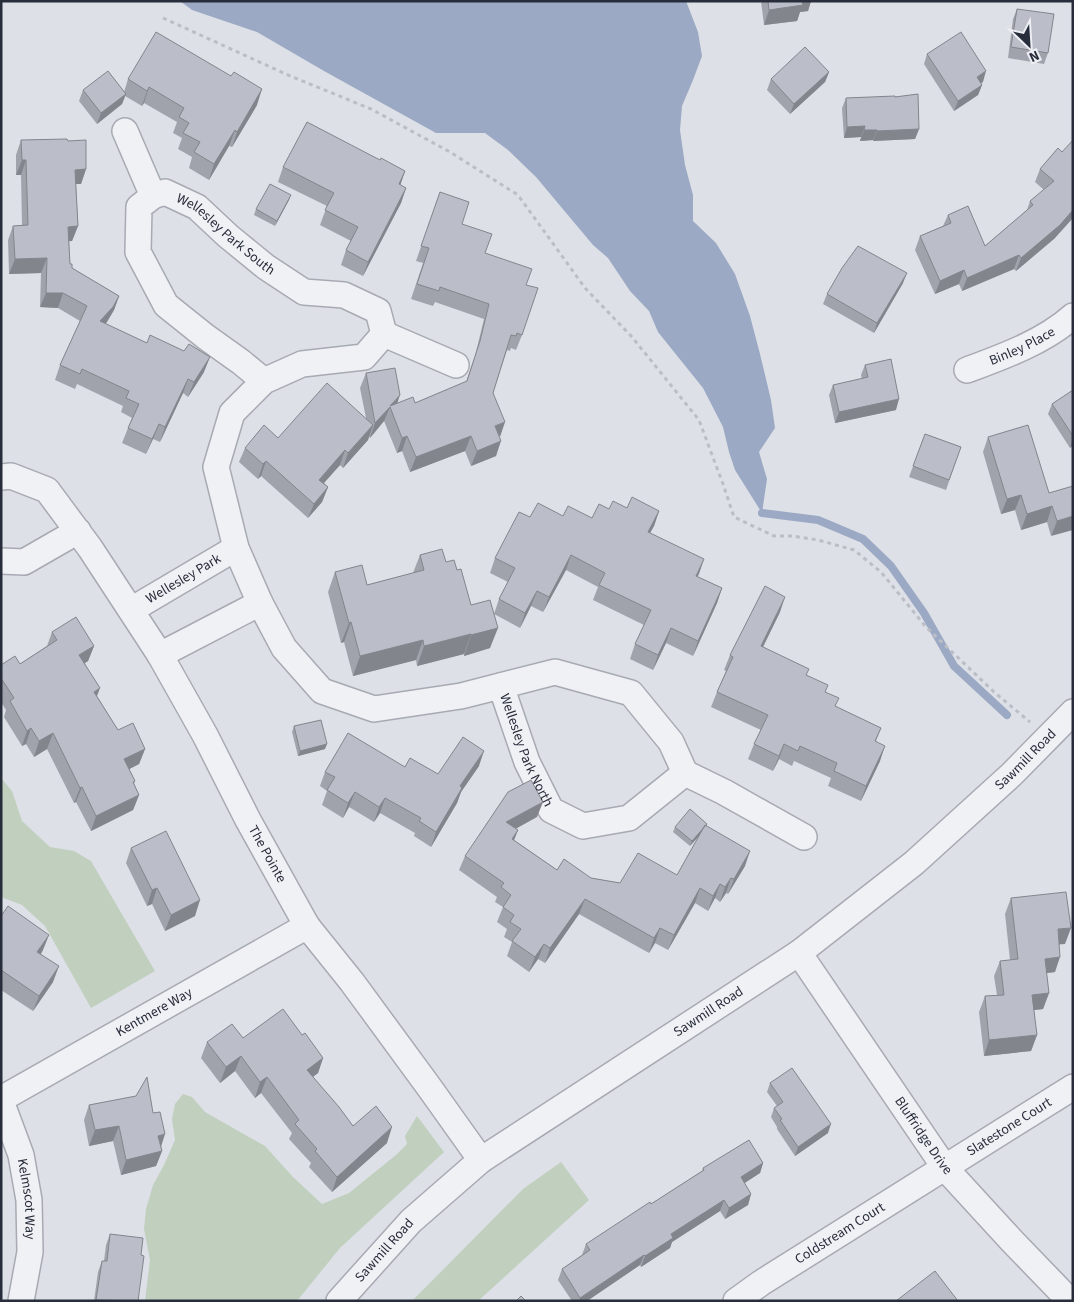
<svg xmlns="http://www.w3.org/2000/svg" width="1074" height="1302" viewBox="0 0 1074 1302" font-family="'Source Sans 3',sans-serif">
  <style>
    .green { fill: #c1cfbf }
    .water { fill: #9ba9c4 }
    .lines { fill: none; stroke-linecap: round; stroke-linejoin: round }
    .stream { stroke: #9ba9c4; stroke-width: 8 }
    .minor-casing { stroke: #a7aab3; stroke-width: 28 }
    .path { stroke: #bcbec5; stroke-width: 3; stroke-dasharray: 4 4; stroke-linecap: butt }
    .minor { stroke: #f0f1f5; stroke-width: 25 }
    .wall { fill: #a1a3ac }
    .shaded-wall { fill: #83858c }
    .building { fill: #bbbec8; stroke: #83858c }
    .labels { text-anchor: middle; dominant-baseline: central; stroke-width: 4; stroke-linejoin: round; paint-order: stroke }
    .street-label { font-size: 14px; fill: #282d3b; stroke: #edeff4 }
  </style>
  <rect width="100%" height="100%" fill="#dde0e6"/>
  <path class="green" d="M 1,778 L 12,791 L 22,821 L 50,847 L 74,851 L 91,861 L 155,971 L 91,1008 L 45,926 L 22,905 L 1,897 Z
    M 183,1094 L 192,1097 L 205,1112 L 265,1146 L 293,1177 L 322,1204 L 349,1193 L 396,1155 L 407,1144 L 405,1136 L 417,1116 L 444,1152 L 340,1248 L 297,1301 L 145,1301 L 150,1260 L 144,1229 L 146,1209 L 153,1185 L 164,1165 L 175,1140 L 172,1119 L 175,1104 Z
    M 561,1162 L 589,1200 L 478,1301 L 412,1301 L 523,1189 Z"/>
  <path class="water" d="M 180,1 L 686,1 L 698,32 L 702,56 L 693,80 L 682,106 L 680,130 L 685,165 L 693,195 L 693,221 L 716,243 L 735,274 L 750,316 L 760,354 L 771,400 L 775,428 L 759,452 L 767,479 L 762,513 L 735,470 L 729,452 L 723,427 L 703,388 L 658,332 L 649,311 L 630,291 L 608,258 L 593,245 L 536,177 L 508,150 L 485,133 L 436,133 L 324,71 L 257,32 L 192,10 Z"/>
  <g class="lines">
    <path class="stream" d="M 762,513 L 818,520 L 863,539 L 891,566 L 924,613 L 954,666 L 1007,715"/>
    <defs>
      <g id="minor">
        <path d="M 125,131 L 153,196"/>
        <path d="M 384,334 L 456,365"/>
        <path id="s1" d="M 967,370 C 1002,357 1044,342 1073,316"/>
        <path id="s2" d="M 264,381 L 241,362 L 206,337 L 166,305 L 138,252 L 139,207 L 153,196 L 165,192 L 197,207 L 228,236 L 266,267 L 304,292 L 344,295 L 378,311 L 384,334 L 364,357 L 302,364 L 264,381 L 232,413 L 216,467 L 236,548 L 260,603 L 284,648 L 322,691 L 374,709 L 461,696 L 555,672 L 631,693 L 671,742 L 685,773 L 724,792 L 804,837"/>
        <path id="s3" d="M 1,477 L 11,476 L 47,490 L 90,548 L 160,655 L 205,735 L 248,820 L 307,926 L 352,982 L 429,1087 L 481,1160"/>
        <path d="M 1,561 L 24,562 L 78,531"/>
        <path id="s4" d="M 131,610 L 236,548"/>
        <path d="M 160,655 L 260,603"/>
        <path id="s5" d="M 501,686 L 527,762 L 551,810 L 583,826 L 629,818 L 685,773"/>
        <path id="s6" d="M 799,953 L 945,1168 L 1012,1241 L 1070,1301"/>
        <path id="s7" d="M 1,1099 L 307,926"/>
        <path id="s8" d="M 1,1101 L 21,1155 L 29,1200 L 30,1252 L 21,1301"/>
        <path id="s9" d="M 339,1301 L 411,1221 L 481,1160 L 799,953 L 914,863 L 1012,774 L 1073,712"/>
        <path id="s10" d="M 736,1301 L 761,1283 L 1073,1087"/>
      </g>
    </defs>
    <use href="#minor" class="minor-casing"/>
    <path class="path" d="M 163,18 L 288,75 L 371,109 L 450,152 L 518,195 L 585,288 L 632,337 L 699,420 L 723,484 L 734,517 L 774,536 L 792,536 L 818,540 L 854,550 L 881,572 L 926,627 L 994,692 L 1030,722"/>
    <use href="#minor" class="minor"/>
  </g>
  <path class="wall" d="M 761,1 L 811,1 L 808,11 L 800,12 L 797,21 L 764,25 Z
    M 1017,9 L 1048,53 L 1044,64 L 1008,58 L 1013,19 Z
    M 927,54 L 983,82 L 981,83 L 982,85 L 978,95 L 954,111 L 924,64 Z
    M 829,72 L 825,82 L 790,114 L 767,90 L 771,79 Z
    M 128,79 L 257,105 L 232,147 L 229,146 L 209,180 L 189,168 L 192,157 L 178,149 L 182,138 L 173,133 L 177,122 L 144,103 L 142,106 L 125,96 L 122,104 L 97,124 L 79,101 L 83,90 L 124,92 Z
    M 895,97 L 919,129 L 915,139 L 873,141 L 873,140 L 860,141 L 861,137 L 844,138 L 842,108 L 846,98 Z
    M 21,140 L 68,141 L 86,169 L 81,184 L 76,184 L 78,226 L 72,241 L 69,241 L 70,264 L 72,268 L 119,296 L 114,310 L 105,324 L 204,372 L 188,397 L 183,393 L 160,442 L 153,439 L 146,454 L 122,443 L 132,418 L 121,412 L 123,406 L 77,384 L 75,389 L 55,380 L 60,365 L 80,321 L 58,308 L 40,307 L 41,273 L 9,274 L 8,240 L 13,226 L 22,225 L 21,175 L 16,175 L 16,155 Z
    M 1058,148 L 1055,238 L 1016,271 L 1014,269 L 962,291 L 959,284 L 935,294 L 915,250 L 920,236 L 943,226 L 948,215 L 985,246 L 1027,210 L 1030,201 L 1044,190 L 1035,182 L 1040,169 Z
    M 380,160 L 405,171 L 400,185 L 406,188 L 401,203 L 363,276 L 341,265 L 346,250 L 351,241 L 320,225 L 327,206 L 278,182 L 283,167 Z
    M 440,192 L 462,224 L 485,253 L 526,285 L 522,335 L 516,350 L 511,348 L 510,351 L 507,350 L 493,393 L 499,437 L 496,456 L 471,466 L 465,451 L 410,472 L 402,451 L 397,453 L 384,421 L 370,438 L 369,436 L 368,440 L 343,468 L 340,465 L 324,483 L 328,487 L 322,502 L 308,518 L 261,476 L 258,479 L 239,462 L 245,448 L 278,438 L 366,418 L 360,388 L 366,373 L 397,403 L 415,403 L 466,382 L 475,356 L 484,319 L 435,302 L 433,306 L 411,299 L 423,263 L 416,261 Z
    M 289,200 L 275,226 L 254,215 L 256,209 Z
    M 903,283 L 874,333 L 823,304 L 827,294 Z
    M 865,365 L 896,410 L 835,423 L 829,395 L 833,385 L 862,379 L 861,375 Z
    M 1073,390 L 1073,445 L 1070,448 L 1048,414 L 1052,404 Z
    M 925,434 L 961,447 L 946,490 L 909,477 Z
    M 988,437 L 1049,493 L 1073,486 L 1051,536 L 1047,522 L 1021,530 L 1015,510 L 1001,514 L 983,452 Z
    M 627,508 L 659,511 L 654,526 L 650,533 L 697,577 L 722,588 L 717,603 L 693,656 L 666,643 L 653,670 L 630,659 L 635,644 L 644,625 L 593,600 L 598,587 L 566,570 L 543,612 L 531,606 L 520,628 L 494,614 L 490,648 L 464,656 L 464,654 L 417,666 L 416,660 L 353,676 L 344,642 L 341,643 L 328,592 L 335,572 L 367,585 L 413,573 L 420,555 L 446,562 L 457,570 L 471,605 L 494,614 L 499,599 L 508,582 L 490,573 L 495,558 L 530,517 L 563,516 L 592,518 L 609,509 Z
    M 780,612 L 763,647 L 807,675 L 826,692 L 836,707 L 881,728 L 876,741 L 880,761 L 861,801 L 828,786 L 831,778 L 794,761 L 792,766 L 779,759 L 773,771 L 748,759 L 754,744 L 761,730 L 711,707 L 717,692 L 726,671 L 724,670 L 730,655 Z
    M 52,632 L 94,646 L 88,661 L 85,663 L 97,696 L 118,730 L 145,749 L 139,764 L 129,769 L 135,781 L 134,784 L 139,795 L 133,810 L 91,831 L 76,802 L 74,803 L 47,749 L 34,757 L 26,744 L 22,746 L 4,717 L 6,710 L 1,702 L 1,665 L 20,664 L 47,646 Z
    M 294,726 L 325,749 L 298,756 L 292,732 Z
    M 479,766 L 461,792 L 457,803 L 431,847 L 414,836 L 415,833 L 380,813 L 374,822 L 349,807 L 343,818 L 322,805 L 327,791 L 320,786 L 325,772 L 405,767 L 438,774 Z
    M 537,817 L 516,828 L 518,830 L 514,840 L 557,870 L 591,878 L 620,883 L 677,875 L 700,835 L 690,846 L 673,832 L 675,827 L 706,826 L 745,866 L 728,894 L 726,893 L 720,902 L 715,898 L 708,911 L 695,903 L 668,950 L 655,943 L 649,953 L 579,914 L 545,963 L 538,959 L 529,972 L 507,956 L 512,942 L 504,937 L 507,929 L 497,922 L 503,907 L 495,902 L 497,897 L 459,870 L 465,856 Z
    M 131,848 L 195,916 L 165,931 L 152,904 L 147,906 L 126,863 Z
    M 1011,898 L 1065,944 L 1059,944 L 1055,972 L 1046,973 L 1049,993 L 1043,1009 L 1034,1010 L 1037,1035 L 1031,1051 L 984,1056 L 979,1012 L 985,996 L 997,995 L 994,976 L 1000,961 L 1010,960 L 1005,914 Z
    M 1,916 L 43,950 L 41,954 L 53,982 L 33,1011 L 1,990 Z
    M 302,1035 L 323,1058 L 318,1073 L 313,1077 L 353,1126 L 387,1143 L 332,1192 L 309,1167 L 311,1163 L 289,1139 L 292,1133 L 261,1093 L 255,1098 L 235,1071 L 220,1083 L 201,1058 L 207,1042 L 243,1038 Z
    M 770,1083 L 828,1133 L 795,1156 L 777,1129 L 777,1127 L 771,1117 L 774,1108 L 777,1106 L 767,1092 Z
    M 89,1105 L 153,1113 L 162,1151 L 156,1166 L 121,1175 L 113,1141 L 89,1146 L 84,1120 Z
    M 763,1163 L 760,1173 L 744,1183 L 751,1194 L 748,1205 L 725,1219 L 720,1211 L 672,1242 L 670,1248 L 641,1267 L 640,1265 L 587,1301 L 572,1301 L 558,1280 L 562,1269 L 582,1255 L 586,1244 L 651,1204 L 702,1171 L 703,1168 Z
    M 110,1234 L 141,1255 L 138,1301 L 94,1301 L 98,1272 L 102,1261 L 104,1261 L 106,1245 Z"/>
  <path class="shaded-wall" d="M 800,1 L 811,1 L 808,11 L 800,12 L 797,21 L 764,25 L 769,10 Z
    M 986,71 L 983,82 L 973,87 L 977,77 Z
    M 829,72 L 825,82 L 790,114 L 794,104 Z
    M 982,85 L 978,95 L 954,111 L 958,101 Z
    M 149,87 L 144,103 L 142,106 L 147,91 Z
    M 262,89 L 257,105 L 232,147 L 237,132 Z
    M 126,94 L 122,104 L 97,124 L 101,113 Z
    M 865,126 L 861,137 L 844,138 L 847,127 Z
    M 919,129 L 915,139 L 873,141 L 877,131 Z
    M 235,130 L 229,146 L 209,180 L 214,164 Z
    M 864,130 L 877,130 L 873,140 L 860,141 Z
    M 22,160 L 26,160 L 21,175 L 16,175 Z
    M 86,169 L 81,184 L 70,184 L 75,170 Z
    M 405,171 L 400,186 L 399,184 Z
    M 406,188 L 401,203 L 363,276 L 368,262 Z
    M 291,195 L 289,200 L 275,226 L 277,221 Z
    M 1073,210 L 1073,218 L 1055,238 L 1016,271 L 1021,258 Z
    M 78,226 L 72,241 L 63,242 L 68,227 Z
    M 1019,255 L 1014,269 L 962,291 L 967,278 Z
    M 47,258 L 41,273 L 9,274 L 15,259 Z
    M 964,270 L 959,284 L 935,294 L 940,281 Z
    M 907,273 L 903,283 L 874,333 L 877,323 Z
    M 46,293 L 63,293 L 58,308 L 40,307 Z
    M 119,296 L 114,310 L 107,322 L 94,336 L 100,321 Z
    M 210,357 L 204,372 L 188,397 L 194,382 Z
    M 188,379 L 183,393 L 160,442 L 165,427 Z
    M 400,395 L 395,410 L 390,406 Z
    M 899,399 L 896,410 L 835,423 L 839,412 Z
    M 390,407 L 384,421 L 370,438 L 375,423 Z
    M 505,422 L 500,437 L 495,426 Z
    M 159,424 L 153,439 L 146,454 L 152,439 Z
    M 373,425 L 368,440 L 343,468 L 348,453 Z
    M 407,436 L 402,451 L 397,453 L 402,438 Z
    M 471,436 L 465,451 L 410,472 L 416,457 Z
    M 1073,439 L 1073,445 L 1070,448 Z
    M 501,441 L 496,456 L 471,466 L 477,451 Z
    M 345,450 L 340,465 L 314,494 L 319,480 Z
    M 266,461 L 261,476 L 258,479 L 263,464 Z
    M 328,487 L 322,502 L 308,518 L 314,504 Z
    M 1021,495 L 1015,510 L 1001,514 L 1007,499 Z
    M 1052,506 L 1047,522 L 1021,530 L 1027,514 Z
    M 659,511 L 654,526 L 642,547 L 648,532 Z
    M 1073,516 L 1073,530 L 1051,536 L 1057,521 Z
    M 571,555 L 566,570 L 543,612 L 549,597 Z
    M 704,559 L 699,574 L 690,591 L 696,576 Z
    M 722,588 L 717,603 L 693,656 L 698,641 Z
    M 537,591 L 531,606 L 520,628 L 525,613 Z
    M 785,597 L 780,612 L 756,661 L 761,646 Z
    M 351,622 L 344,642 L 341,643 L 349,623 Z
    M 498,628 L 490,648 L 464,656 L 471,635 Z
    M 671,628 L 666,643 L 653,670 L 658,655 Z
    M 471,634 L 464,654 L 417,666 L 424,646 Z
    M 423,640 L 416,660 L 353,676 L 360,656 Z
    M 94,646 L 88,661 L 74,670 L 79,655 Z
    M 100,688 L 94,704 L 94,692 Z
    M 31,728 L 26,744 L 22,746 L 27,731 Z
    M 53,733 L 47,749 L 34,757 L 39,741 Z
    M 327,744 L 325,749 L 298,756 L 300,751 Z
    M 784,744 L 779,759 L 773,771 L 779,756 Z
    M 885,746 L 880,761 L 861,801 L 866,786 Z
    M 145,749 L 139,764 L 118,775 L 124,759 Z
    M 484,751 L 479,766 L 461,792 L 457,803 L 431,847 L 436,832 L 460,786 Z
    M 82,787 L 76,802 L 74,803 L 80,788 Z
    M 355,792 L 349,807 L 343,818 L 348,803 Z
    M 139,795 L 133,810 L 91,831 L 96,816 Z
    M 385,798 L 380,813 L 374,822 L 379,807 Z
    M 543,802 L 537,817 L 501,837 L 506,822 Z
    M 707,824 L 705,829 L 690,846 L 692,841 Z
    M 518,830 L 512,845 L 512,839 Z
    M 750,851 L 745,866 L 728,894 L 734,879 Z
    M 731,878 L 726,893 L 720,902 L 725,887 Z
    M 720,884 L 715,898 L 708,911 L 713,896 Z
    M 157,888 L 152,904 L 147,906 L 152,890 Z
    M 700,888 L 695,903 L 668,950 L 674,935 Z
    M 585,899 L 579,914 L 545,963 L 550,948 Z
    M 200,900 L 195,916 L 165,931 L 171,915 Z
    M 660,928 L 655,943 L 649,953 L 654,938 Z
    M 1071,928 L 1065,944 L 1053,945 L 1058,929 Z
    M 49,935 L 43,950 L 32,967 L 37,952 Z
    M 544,944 L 538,959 L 529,972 L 535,957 Z
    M 1060,957 L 1055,972 L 1039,974 L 1045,959 Z
    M 59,966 L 53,982 L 33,1011 L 39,996 Z
    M 1049,993 L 1043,1009 L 1026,1011 L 1032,995 Z
    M 1037,1035 L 1031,1051 L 984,1056 L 989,1040 Z
    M 241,1056 L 235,1071 L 220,1083 L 226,1067 Z
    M 323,1058 L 318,1073 L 301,1085 L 307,1070 Z
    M 267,1077 L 261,1093 L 255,1098 L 260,1082 Z
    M 831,1124 L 828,1133 L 795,1156 L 798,1147 Z
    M 119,1126 L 113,1141 L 89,1146 L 95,1130 Z
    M 392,1127 L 387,1143 L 332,1192 L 337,1177 Z
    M 165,1134 L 160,1150 L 158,1136 Z
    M 162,1151 L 156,1166 L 121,1175 L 126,1160 Z
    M 763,1163 L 760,1173 L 737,1188 L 741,1177 Z
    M 751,1194 L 748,1205 L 725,1219 L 729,1208 Z
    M 724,1200 L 720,1211 L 672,1242 L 670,1248 L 641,1267 L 645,1256 L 671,1234 Z
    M 644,1255 L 640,1265 L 587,1301 L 579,1301 L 580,1298 Z"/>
  <path class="building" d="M 768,1 L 802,1 L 803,5 L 769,10 Z
    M 1017,9 L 1054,14 L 1048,53 L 1011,47 Z
    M 156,32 L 231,76 L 234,72 L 262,89 L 237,132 L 235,130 L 214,164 L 194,152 L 200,142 L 183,133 L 189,123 L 179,117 L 184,108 L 149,87 L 147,91 L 128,79 Z
    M 961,32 L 986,71 L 977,77 L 982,85 L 958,101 L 927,54 Z
    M 805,47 L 829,72 L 794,104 L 771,79 Z
    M 108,71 L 126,94 L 101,113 L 83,90 Z
    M 918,94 L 919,129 L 877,131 L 877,130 L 864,130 L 865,126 L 847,127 L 846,98 L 895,96 L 895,97 Z
    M 307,122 L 380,160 L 381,158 L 405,171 L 399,184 L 406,188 L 368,262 L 346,250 L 358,227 L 325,210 L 334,193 L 283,167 Z
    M 67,139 L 68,141 L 86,140 L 86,169 L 75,170 L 78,226 L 68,227 L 70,264 L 72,264 L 72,268 L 119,296 L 113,307 L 100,321 L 147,343 L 150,335 L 184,351 L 189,344 L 210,357 L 194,382 L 188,379 L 165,427 L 159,424 L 152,439 L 128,428 L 139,404 L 126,398 L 129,391 L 82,369 L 80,374 L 60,365 L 87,306 L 63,293 L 46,293 L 47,258 L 15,259 L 13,226 L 28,225 L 26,160 L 22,160 L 21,140 Z
    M 1073,140 L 1073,210 L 1060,225 L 1021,258 L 1019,255 L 967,278 L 964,270 L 940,281 L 920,236 L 951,223 L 948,215 L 968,206 L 985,246 L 1033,205 L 1030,201 L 1054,181 L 1040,169 L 1058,148 L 1062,152 Z
    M 270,184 L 291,195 L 277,221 L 256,209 Z
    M 440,192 L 469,202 L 462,224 L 492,234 L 485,253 L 532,269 L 526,285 L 538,288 L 522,335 L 517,333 L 516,336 L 511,335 L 493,393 L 505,422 L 495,426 L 501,441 L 477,451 L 471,436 L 416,457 L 407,436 L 402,438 L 390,407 L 375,423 L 366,373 L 395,368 L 400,395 L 390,406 L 413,397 L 415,403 L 467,381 L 480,341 L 489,304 L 440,287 L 439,291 L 417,284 L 429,248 L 421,246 Z
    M 858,246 L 907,273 L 877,323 L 827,294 L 842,268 Z
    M 891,359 L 899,399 L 839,412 L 833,385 L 868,377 L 865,365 Z
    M 327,383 L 373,425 L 348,453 L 345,450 L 319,480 L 328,487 L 314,504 L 266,461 L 263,464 L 245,448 L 264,425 L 278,438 Z
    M 1073,390 L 1073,436 L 1052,404 Z
    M 1028,425 L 1049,493 L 1073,486 L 1073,516 L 1057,521 L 1052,506 L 1027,514 L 1021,495 L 1007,499 L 988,437 Z
    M 925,434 L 961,447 L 949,480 L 913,466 Z
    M 632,497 L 659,511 L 648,532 L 704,559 L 696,576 L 722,588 L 698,641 L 671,628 L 658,655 L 635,644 L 651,610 L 599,585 L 605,573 L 571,555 L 549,597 L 537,591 L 525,613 L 499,599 L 515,568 L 495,558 L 519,512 L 530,517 L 538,503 L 563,516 L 568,506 L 592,518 L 599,504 L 609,509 L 613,501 L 627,508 Z
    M 442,549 L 446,562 L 454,560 L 457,570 L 461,569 L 471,605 L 490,600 L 498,628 L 471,635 L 471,634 L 424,646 L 423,640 L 360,656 L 351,622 L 349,623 L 335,572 L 362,565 L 367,585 L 424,570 L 420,555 Z
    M 765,586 L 785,597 L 761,646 L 809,669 L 806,675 L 828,685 L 825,692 L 839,698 L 835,706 L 881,728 L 875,741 L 885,746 L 866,786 L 834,771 L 837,763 L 800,746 L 798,751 L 784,744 L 779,756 L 754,744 L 768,715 L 717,692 L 733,657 L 730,655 Z
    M 76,617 L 94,646 L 79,655 L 100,688 L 94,692 L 118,730 L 133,723 L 145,749 L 124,759 L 135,781 L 133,782 L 139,795 L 96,816 L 82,787 L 80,788 L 53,733 L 39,741 L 31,728 L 27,731 L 10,701 L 14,698 L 1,678 L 1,665 L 15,656 L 20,664 L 57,640 L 52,632 Z
    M 321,720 L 327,744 L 300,751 L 294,726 Z
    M 348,733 L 405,767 L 410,758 L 438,774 L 463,737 L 484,751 L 460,786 L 462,788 L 436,832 L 419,821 L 421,818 L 385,798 L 379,807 L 355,792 L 348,803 L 327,790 L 335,777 L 325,772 Z
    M 531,780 L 543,802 L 506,822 L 518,830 L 512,839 L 557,870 L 564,859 L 591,878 L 620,883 L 638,853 L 677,875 L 705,825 L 750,851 L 734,879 L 731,878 L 725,887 L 720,884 L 713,896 L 700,888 L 674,935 L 660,928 L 654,938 L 585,899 L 550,948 L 544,944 L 535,957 L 512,941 L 521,929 L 510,922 L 514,915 L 503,907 L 511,895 L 501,887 L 504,883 L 465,856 L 508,792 Z
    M 690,809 L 707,824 L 692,841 L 675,827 Z
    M 166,831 L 200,900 L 171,915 L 157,888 L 152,890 L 131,848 Z
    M 1066,892 L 1071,928 L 1058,929 L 1060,957 L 1045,959 L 1049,993 L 1032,995 L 1037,1035 L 989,1040 L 985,996 L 1004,995 L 1000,961 L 1018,959 L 1011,898 Z
    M 8,906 L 49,935 L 37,952 L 59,966 L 39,996 L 1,970 L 1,916 Z
    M 283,1009 L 302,1035 L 305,1033 L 323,1058 L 307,1070 L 339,1107 L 353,1126 L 376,1106 L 392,1127 L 337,1177 L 315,1151 L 317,1149 L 295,1124 L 299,1120 L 267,1077 L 260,1082 L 241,1056 L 226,1067 L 207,1042 L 232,1024 L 243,1038 Z
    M 792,1068 L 831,1124 L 798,1147 L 780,1120 L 782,1119 L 774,1108 L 783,1102 L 770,1083 Z
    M 147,1077 L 153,1113 L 160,1112 L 165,1134 L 158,1136 L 162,1151 L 126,1160 L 119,1126 L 95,1130 L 89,1105 L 136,1096 Z
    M 749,1140 L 763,1163 L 741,1177 L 751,1194 L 729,1208 L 724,1200 L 671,1234 L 673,1238 L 645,1256 L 644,1255 L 580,1298 L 562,1269 L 590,1250 L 586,1244 L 650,1202 L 651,1204 L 704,1170 L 703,1168 Z
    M 110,1234 L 143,1238 L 141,1255 L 144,1256 L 138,1301 L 96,1300 L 102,1261 L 107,1261 Z
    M 935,1271 L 958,1301 L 896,1301 Z
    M 521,1296 L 526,1301 L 516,1301 Z"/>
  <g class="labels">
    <g class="street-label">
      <text stroke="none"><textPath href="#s2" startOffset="334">Wellesley Park South</textPath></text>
      <text stroke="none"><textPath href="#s1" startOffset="60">Binley Place</textPath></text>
      <text stroke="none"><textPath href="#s4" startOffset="61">Wellesley Park</textPath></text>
      <text stroke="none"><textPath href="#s5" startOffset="69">Wellesley Park North</textPath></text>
      <text stroke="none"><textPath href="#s9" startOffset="878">Sawmill Road</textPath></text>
      <text stroke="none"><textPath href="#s3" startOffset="475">The Pointe</textPath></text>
      <text stroke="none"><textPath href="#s9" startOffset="472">Sawmill Road</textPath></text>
      <text stroke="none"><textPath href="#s7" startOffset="176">Kentmere Way</textPath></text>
      <text stroke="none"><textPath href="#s10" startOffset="324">Slatestone Court</textPath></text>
      <text stroke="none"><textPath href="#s6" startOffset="221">Bluffridge Drive</textPath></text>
      <text stroke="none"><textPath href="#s8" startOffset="102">Kelmscot Way</textPath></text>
      <text stroke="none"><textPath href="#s10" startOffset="124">Coldstream Court</textPath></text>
      <text stroke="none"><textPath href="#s9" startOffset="68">Sawmill Road</textPath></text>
    </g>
  </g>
  <rect width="1074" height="1302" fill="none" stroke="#282d3b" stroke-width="5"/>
  <g transform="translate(1029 45) rotate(155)" stroke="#edeff4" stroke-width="4" paint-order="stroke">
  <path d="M0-4L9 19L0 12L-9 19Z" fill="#282d3b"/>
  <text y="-8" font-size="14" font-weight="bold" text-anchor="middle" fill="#282d3b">N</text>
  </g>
</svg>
